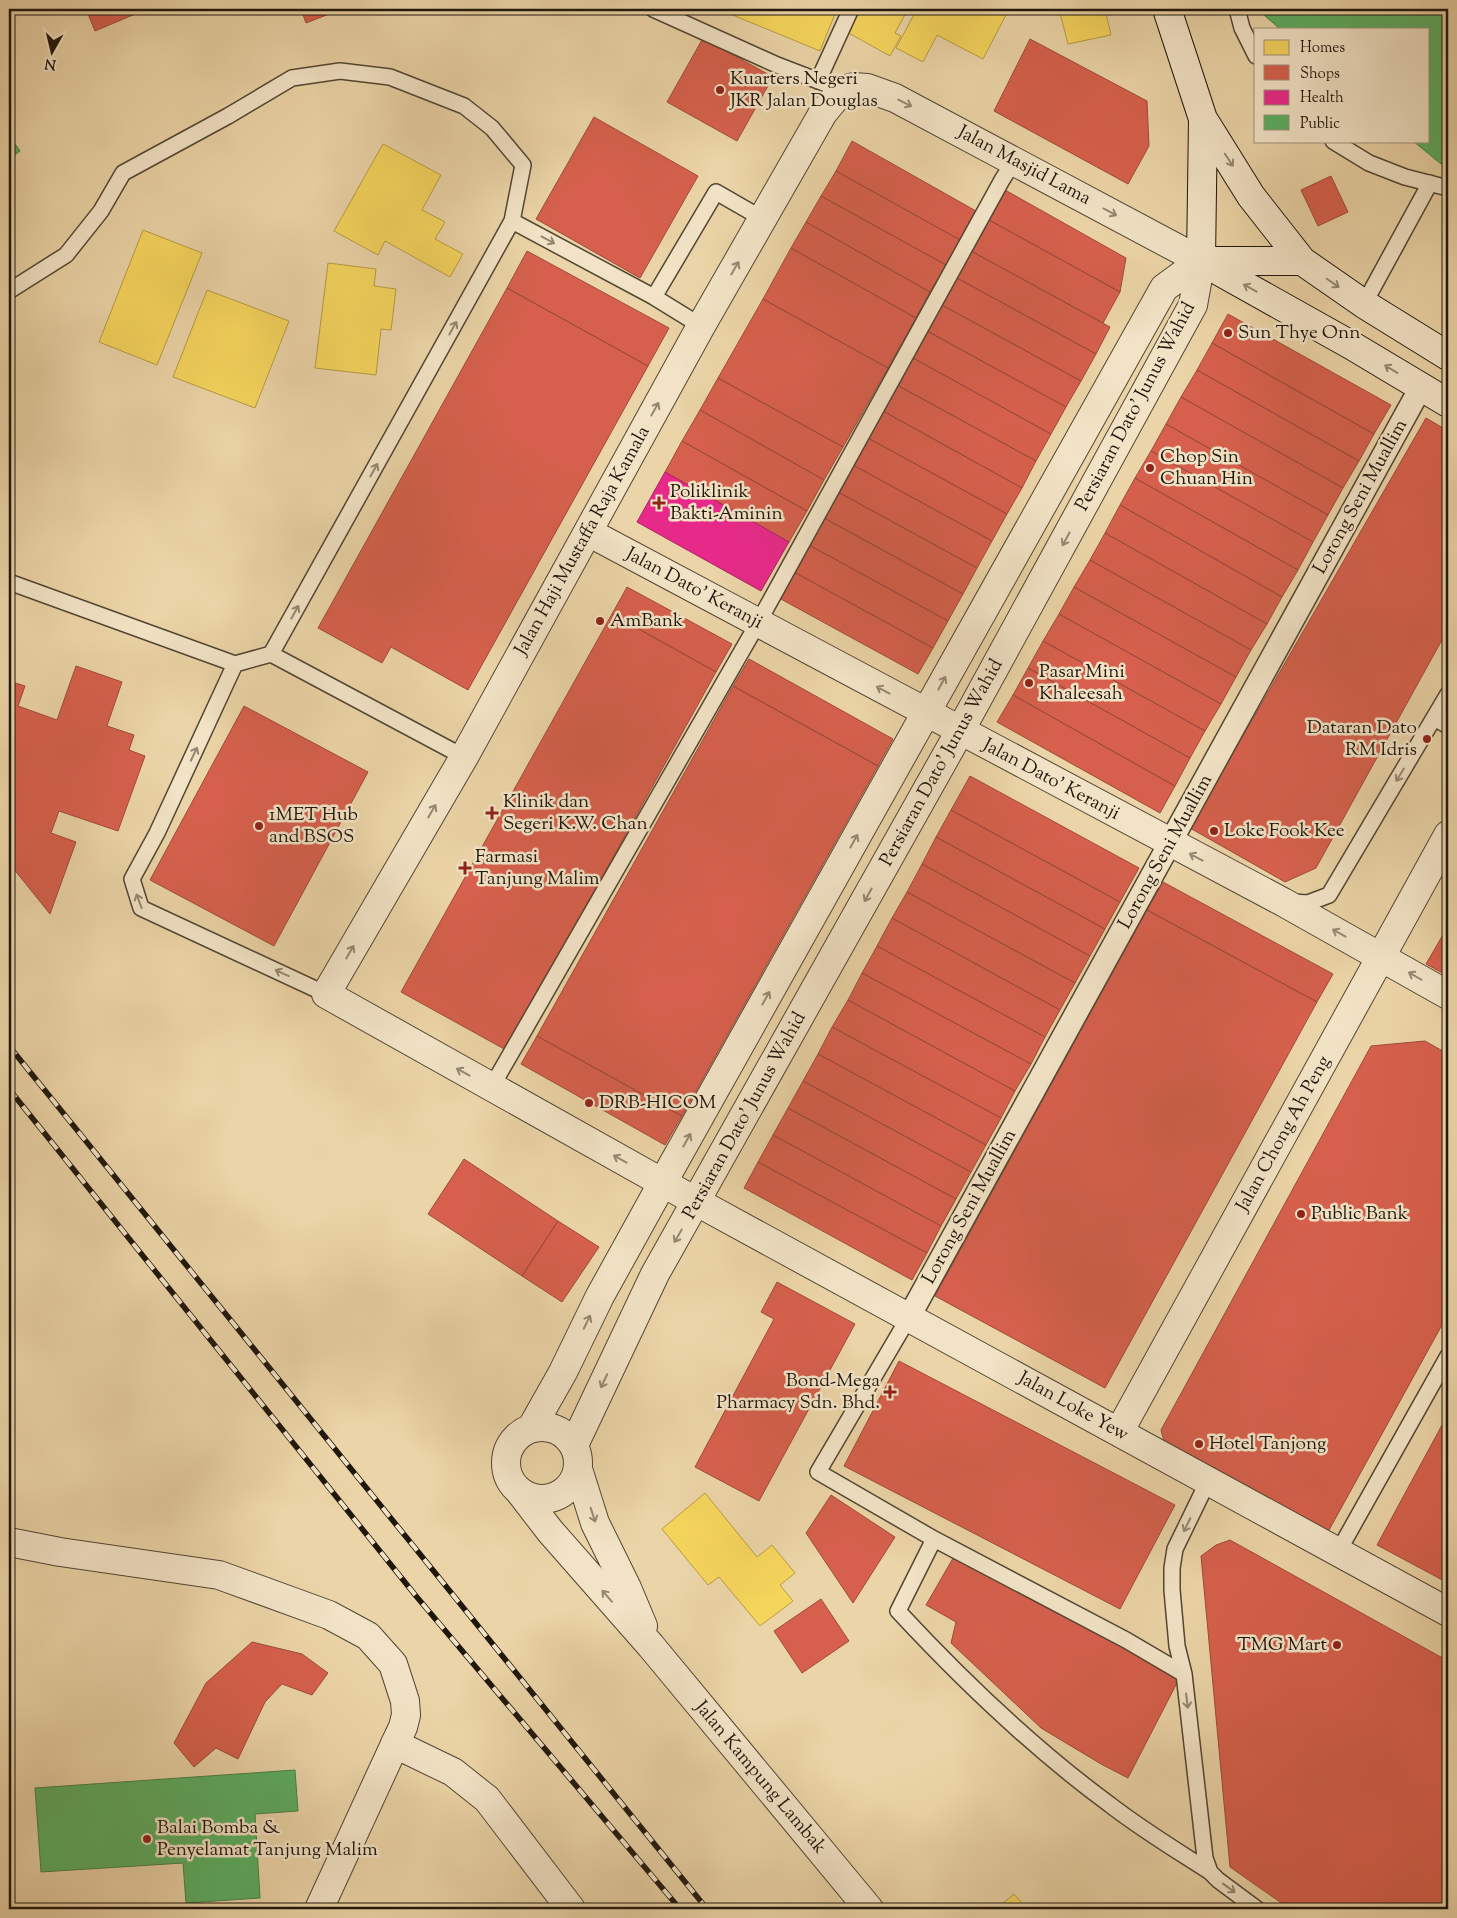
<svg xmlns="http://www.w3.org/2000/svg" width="1457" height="1918" viewBox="0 0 1457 1918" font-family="'Sorts Mill Goudy',serif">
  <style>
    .homes { fill: #f6d55c; stroke: #b69c44 }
    .shops { fill: #d6604d; stroke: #9f4a3a }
    .health { fill: #e7298a; stroke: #ab2364 }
    .public { fill: #5aae61; stroke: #488048 }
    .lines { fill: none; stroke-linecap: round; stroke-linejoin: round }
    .service-casing { stroke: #524633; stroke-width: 18 }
    .pedestrian-casing { stroke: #524633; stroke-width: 25 }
    .minor-casing { stroke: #524633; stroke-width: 30 }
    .tertiary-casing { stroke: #524633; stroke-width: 30 }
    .secondary-casing { stroke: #1f160c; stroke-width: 30 }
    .service { stroke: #f2e3c6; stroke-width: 15 }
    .pedestrian { stroke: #f2e3c6; stroke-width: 22 }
    .minor { stroke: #f2e3c6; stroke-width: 28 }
    .tertiary { stroke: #f2e3c6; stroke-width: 28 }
    .secondary { stroke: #f2e3c6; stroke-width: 28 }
    .rail-casing { stroke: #1f160c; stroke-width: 5.5 }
    .rail { stroke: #f2e3c6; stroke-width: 4; stroke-dasharray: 11; stroke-linecap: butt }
    .oneway { stroke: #938772 }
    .poi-dot { fill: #8f2418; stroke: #f2e3c6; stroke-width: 2 }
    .labels { text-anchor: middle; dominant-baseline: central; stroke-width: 5; stroke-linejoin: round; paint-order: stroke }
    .poi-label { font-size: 19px; fill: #1f160c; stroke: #f2e3c6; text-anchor: start }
    .street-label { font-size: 19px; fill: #1f160c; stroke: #f2e3c6 }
  </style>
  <rect width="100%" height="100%" fill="#ebd4a7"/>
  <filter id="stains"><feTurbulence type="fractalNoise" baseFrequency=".004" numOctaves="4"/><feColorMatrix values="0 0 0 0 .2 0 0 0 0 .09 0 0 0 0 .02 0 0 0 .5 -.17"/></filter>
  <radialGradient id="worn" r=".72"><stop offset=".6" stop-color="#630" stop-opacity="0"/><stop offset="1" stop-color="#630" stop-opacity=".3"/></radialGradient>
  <path class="homes" d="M 718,9 L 837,9 L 820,51 Z
    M 857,9 L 908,9 L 895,33 L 901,36 L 890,56 L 845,31 Z
    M 917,9 L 1009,9 L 983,59 L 937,35 L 923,62 L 896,48 Z
    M 1059,9 L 1105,9 L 1111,35 L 1068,44 Z
    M 383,144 L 441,175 L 422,210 L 445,222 L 435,239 L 463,254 L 450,277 L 385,241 L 378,255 L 334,231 Z
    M 143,230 L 202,253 L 157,365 L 99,342 Z
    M 328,263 L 376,269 L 374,286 L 396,289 L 391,330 L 381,329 L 376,375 L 315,368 Z
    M 207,290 L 289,321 L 255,408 L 173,377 Z
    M 705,1493 L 757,1557 L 772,1545 L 795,1573 L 780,1585 L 793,1601 L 760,1626 L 719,1577 L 708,1585 L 662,1529 Z
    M 1014,1894 L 1027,1909 L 996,1909 Z"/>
  <path class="shops" d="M 86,9 L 147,9 L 95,31 Z
    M 301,9 L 342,9 L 306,23 Z
    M 703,38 L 773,77 L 737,141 L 667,102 Z
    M 1030,39 L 1147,101 L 1149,146 L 1128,184 L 994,111 Z
    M 594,117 L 698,176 L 640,278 L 536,219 Z
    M 852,141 L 976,211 L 960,240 L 836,171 Z
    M 836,171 L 960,240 L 946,265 L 821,196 Z
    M 1331,176 L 1348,212 L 1318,226 L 1301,190 Z
    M 1005,190 L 1126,258 L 1120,292 L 989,220 Z
    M 821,196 L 946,265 L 930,292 L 806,222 Z
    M 989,220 L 1120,292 L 1103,323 L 971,251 Z
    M 806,222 L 930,292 L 916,318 L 791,248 Z
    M 791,248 L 916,318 L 888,368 L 763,299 Z
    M 527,251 L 669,328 L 648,366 L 507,288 Z
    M 971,251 L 1110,327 L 1096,354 L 957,278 Z
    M 957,278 L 1096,354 L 1081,381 L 942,305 Z
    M 507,288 L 648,366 L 468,690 L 391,647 L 382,663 L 318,628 Z
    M 763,299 L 888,368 L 843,447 L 718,378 Z
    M 942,305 L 1081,381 L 1066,407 L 927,331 Z
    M 1228,314 L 1391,405 L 1374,434 L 1212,343 Z
    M 927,331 L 1066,407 L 1051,434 L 913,358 Z
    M 1212,343 L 1374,434 L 1359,461 L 1197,370 Z
    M 913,358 L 1051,434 L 1036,461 L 897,385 Z
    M 1197,370 L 1359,461 L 1343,488 L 1181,397 Z
    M 718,378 L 843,447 L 824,480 L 700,410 Z
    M 897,385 L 1036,461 L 1022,488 L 883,411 Z
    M 1181,397 L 1343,488 L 1328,515 L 1166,424 Z
    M 700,410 L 824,480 L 807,511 L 682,441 Z
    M 883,411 L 1022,488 L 1007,514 L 868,438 Z
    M 1426,418 L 1448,431 L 1448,629 L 1316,868 L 1285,882 L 1190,828 Z
    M 1166,424 L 1328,515 L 1313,542 L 1151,451 Z
    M 868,438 L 1007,514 L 992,541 L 853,465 Z
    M 682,441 L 807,511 L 789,542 L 665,472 Z
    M 1151,451 L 1313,542 L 1298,570 L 1135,478 Z
    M 853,465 L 992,541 L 977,568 L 838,492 Z
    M 1135,478 L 1298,570 L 1282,597 L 1120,505 Z
    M 838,492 L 977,568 L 963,594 L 824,518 Z
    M 1120,505 L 1282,597 L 1267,624 L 1105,533 Z
    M 824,518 L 963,594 L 948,621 L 809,545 Z
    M 1105,533 L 1267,624 L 1251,650 L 1090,560 Z
    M 809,545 L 948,621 L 933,648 L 794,572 Z
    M 1090,560 L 1251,650 L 1236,677 L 1074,587 Z
    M 794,572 L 933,648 L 918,674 L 779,598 Z
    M 627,587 L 732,644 L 716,672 L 612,614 Z
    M 1074,587 L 1236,677 L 1221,704 L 1059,614 Z
    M 612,614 L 716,672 L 506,1050 L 401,992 Z
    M 1059,614 L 1221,704 L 1205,731 L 1043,641 Z
    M 1043,641 L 1205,731 L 1190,758 L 1028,668 Z
    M 749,659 L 893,739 L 878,766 L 733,686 Z
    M 76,666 L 122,682 L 107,726 L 134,735 L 129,750 L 145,756 L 118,831 L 59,811 L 51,833 L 76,842 L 50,914 L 9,863 L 9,681 L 25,686 L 18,706 L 57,720 Z
    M 1028,668 L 1190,758 L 1175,786 L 1013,695 Z
    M 733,686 L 878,766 L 682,1116 L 537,1036 Z
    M 1013,695 L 1175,786 L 1160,813 L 997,722 Z
    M 244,706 L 368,772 L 274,946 L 150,880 Z
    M 970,776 L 1139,868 L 1120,902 L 951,810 Z
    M 951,810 L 1120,902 L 1105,929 L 936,837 Z
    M 936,837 L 1105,929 L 1090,956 L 922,864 Z
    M 922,864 L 1090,956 L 1075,983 L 907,892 Z
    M 1163,882 L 1333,974 L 1317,1002 L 1147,910 Z
    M 907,892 L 1075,983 L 1060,1010 L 892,918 Z
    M 1147,910 L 1317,1002 L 1105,1388 L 935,1296 Z
    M 892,918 L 1060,1010 L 1045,1037 L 877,946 Z
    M 1448,926 L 1448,976 L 1426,964 Z
    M 877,946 L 1045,1037 L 1031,1064 L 862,973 Z
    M 862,973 L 1031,1064 L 1015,1091 L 848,1000 Z
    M 848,1000 L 1015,1091 L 1001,1118 L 832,1027 Z
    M 832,1027 L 1001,1118 L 986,1145 L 818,1054 Z
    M 537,1036 L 682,1116 L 665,1145 L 521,1064 Z
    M 1425,1041 L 1448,1054 L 1448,1314 L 1323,1541 L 1166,1449 L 1161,1430 L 1371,1046 Z
    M 818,1054 L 986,1145 L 971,1172 L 803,1081 Z
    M 803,1081 L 971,1172 L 956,1199 L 788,1108 Z
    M 788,1108 L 956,1199 L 941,1226 L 773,1135 Z
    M 773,1135 L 941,1226 L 927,1253 L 758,1162 Z
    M 464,1159 L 558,1221 L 522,1276 L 428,1214 Z
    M 758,1162 L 927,1253 L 912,1280 L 744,1188 Z
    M 558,1221 L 599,1247 L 562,1302 L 522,1276 Z
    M 777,1282 L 855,1324 L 759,1501 L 695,1467 L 774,1319 L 761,1312 Z
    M 899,1361 L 1175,1505 L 1120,1609 L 844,1466 Z
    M 1448,1414 L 1448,1583 L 1377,1545 Z
    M 831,1495 L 895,1537 L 853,1603 L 806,1533 Z
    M 1230,1540 L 1448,1661 L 1448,1909 L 1290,1909 L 1230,1867 L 1201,1556 L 1216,1545 Z
    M 956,1553 L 1179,1679 L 1128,1778 L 1101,1764 L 1041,1728 L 951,1643 L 956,1622 L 926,1605 Z
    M 821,1599 L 849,1641 L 802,1673 L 774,1631 Z
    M 252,1642 L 302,1654 L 328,1673 L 312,1695 L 282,1684 L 265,1702 L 238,1759 L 216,1748 L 194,1767 L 174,1743 L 206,1683 Z"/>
  <path class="health" d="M 665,472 L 789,542 L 761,591 L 637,522 Z"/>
  <path class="public" d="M 1257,9 L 1448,9 L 1448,155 L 1441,164 L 1413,141 L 1428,141 L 1428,29 L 1280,29 Z
    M 9,135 L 20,151 L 9,159 Z
    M 295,1770 L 298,1811 L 255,1814 L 260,1898 L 186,1903 L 183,1863 L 41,1872 L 35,1788 Z"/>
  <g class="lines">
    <defs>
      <path id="service" d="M 653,9 L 777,65 L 842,90
        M 1237,9 L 1242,28 L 1256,56
        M 818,81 L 851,9
        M 1333,141 L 1369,163 L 1405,177 L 1448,188
        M 9,291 L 66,255 L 101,211 L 123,173 L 228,116 L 292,78 L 340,71 L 390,77 L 464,106 L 492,128 L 523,165 L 512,221
        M 1364,304 L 1430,183
        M 701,326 L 654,297 L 716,192 L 763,219
        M 9,582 L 235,664 L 271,654 L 464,757
        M 271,654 L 512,221 L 654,297
        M 235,664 L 157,833 L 132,879 L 141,908 L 326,994
        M 1434,718 L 1448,726
        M 1292,902 L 1308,903 L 1329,895 L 1448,694
        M 491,1088 L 758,623 L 1002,180 L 1014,161
        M 909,1317 L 818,1472 L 934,1539 L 1126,1640 L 1184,1674
        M 1208,1481 L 1175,1549 L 1172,1568 L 1172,1590 L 1177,1646 L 1184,1674 L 1205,1858 L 1210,1872 L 1218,1880 L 1257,1909
        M 934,1539 L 898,1611 C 963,1681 1033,1748 1109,1804 C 1141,1829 1176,1850 1210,1872
        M 1338,1552 L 1448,1356"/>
      <path id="pedestrian" d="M 909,1317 L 1421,387"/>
      <path id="minor" d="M 1201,261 L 895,98 L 867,88 L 854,87 L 842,90 L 823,113 L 701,326 L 464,757 L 326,994 L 697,1202 L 1448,1612
        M 588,532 L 1283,902 L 1448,995
        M 1119,1432 L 1448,835
        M 578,1469 L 595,1523 L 627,1588 L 643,1626
        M 520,1492 L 550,1531 L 651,1646 L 869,1909
        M 9,1542 L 60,1552 L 219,1575 L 329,1615 L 368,1636 L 393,1664 L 405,1701 L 406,1715 L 403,1727 L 395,1744"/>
      <path id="tertiary" d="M506 1463a36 36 0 1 1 72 0a36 36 0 1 1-72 0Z
        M 532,1427 L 563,1372 L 600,1296 L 663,1182 L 1164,288 L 1201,261
        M 574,1445 L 655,1274 L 960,731 L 1193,305 L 1201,261
        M 319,1909 L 395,1744 L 453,1772 L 487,1799 L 571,1909"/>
      <path id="secondary" d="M 1167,9 L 1203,119 L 1251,196 L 1302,261 L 1364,304 L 1448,356
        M 1201,261 L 1351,345 L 1448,403
        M 1201,261 L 1203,119
        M 1205,261 L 1302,261"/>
    </defs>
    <use href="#service" class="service-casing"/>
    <use href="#pedestrian" class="pedestrian-casing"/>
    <use href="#minor" class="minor-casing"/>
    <use href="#tertiary" class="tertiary-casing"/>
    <use href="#secondary" class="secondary-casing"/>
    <use href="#service" class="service"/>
    <use href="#pedestrian" class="pedestrian"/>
    <use href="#minor" class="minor"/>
    <use href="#tertiary" class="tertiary"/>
    <use href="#secondary" class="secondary"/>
    <defs>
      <path id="rail" d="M 9,1046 L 707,1909
        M 9,1089 L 416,1596 L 680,1909"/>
    </defs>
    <use href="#rail" class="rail-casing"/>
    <use href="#rail" class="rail"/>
  </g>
  <defs><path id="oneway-shaft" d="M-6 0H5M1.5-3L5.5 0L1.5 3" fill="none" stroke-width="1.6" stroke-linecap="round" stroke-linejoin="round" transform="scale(1.25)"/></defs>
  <g class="oneway">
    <use href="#oneway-shaft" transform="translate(905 103) rotate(27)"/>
    <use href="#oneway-shaft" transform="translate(1229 160) rotate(57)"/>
    <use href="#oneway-shaft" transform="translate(1110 212) rotate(28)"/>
    <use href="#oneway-shaft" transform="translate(548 240) rotate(28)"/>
    <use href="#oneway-shaft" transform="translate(735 268) rotate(-60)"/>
    <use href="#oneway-shaft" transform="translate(1333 283) rotate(35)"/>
    <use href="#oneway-shaft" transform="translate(1250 288) rotate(-151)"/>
    <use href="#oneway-shaft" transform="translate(453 328) rotate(-61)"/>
    <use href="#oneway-shaft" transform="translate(1391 369) rotate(-149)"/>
    <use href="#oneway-shaft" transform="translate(655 409) rotate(-61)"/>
    <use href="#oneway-shaft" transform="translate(374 470) rotate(-61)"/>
    <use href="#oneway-shaft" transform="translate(1066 539) rotate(119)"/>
    <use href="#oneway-shaft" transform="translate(295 612) rotate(-61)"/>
    <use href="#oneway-shaft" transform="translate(942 683) rotate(-61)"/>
    <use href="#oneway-shaft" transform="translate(883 690) rotate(-152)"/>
    <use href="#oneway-shaft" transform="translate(194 754) rotate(-65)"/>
    <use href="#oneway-shaft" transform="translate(1400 775) rotate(121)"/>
    <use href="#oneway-shaft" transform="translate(432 811) rotate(-60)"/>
    <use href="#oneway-shaft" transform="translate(854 841) rotate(-61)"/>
    <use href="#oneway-shaft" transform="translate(1196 857) rotate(-152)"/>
    <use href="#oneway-shaft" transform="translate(868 895) rotate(119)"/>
    <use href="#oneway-shaft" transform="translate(139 901) rotate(-111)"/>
    <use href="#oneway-shaft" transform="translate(1339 933) rotate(-151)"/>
    <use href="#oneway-shaft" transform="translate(350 952) rotate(-60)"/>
    <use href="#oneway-shaft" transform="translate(282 973) rotate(-155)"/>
    <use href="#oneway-shaft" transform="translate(1415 976) rotate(-150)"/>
    <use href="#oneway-shaft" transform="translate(766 998) rotate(-61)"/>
    <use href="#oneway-shaft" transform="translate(463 1072) rotate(-151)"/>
    <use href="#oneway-shaft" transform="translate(687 1140) rotate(-61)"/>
    <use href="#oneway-shaft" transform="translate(620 1159) rotate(-151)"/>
    <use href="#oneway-shaft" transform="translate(678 1236) rotate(120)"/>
    <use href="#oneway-shaft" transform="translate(587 1322) rotate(-64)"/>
    <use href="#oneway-shaft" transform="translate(604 1381) rotate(115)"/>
    <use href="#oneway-shaft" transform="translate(593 1515) rotate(72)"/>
    <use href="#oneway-shaft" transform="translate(1187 1525) rotate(116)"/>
    <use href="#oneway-shaft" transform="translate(607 1596) rotate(-131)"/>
    <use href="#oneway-shaft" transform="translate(1187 1701) rotate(83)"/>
    <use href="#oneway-shaft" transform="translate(1229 1888) rotate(36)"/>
  </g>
  <g class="poi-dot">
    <circle cx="720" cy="90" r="5"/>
    <circle cx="1228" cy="333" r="5"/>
    <circle cx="1150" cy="468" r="5"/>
    <path d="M656.5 495.5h5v5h5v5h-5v5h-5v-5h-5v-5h5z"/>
    <circle cx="600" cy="621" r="5"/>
    <circle cx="1029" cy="683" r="5"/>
    <circle cx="1427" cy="739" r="5"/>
    <path d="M489.5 805.5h5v5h5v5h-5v5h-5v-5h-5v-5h5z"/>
    <circle cx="259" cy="826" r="5"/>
    <circle cx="1214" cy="831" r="5"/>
    <path d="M462.5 860.5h5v5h5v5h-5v5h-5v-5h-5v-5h5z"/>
    <circle cx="589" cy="1103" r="5"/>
    <circle cx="1301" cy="1214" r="5"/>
    <path d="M887.5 1384.5h5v5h5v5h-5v5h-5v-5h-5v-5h5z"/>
    <circle cx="1199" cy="1444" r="5"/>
    <circle cx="1337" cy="1645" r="5"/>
    <circle cx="147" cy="1839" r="5"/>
  </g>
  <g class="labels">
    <g class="poi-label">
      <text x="730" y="79">Kuarters Negeri<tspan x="730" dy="22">JKR Jalan Douglas</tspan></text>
      <text x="1238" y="333">Sun Thye Onn</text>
      <text x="1160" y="457">Chop Sin<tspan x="1160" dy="22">Chuan Hin</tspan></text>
      <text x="670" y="492">Poliklinik<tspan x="670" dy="22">Bakti-Aminin</tspan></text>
      <text x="610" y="621">AmBank</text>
      <text x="1039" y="672">Pasar Mini<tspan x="1039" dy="22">Khaleesah</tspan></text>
      <text x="1417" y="728" text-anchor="end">Dataran Dato<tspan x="1417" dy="22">RM Idris</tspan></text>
      <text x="503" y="802">Klinik dan<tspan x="503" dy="22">Segeri K.W. Chan</tspan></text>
      <text x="269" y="815">1MET Hub<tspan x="269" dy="22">and BSOS</tspan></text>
      <text x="1224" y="831">Loke Fook Kee</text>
      <text x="475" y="857">Farmasi<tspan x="475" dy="22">Tanjung Malim</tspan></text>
      <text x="599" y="1103">DRB-HICOM</text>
      <text x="1311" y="1214">Public Bank</text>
      <text x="880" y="1381" text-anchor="end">Bond-Mega<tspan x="880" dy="22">Pharmacy Sdn. Bhd.</tspan></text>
      <text x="1209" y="1444">Hotel Tanjong</text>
      <text x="1327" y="1645" text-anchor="end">TMG Mart</text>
      <text x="157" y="1828">Balai Bomba &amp;<tspan x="157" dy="22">Penyelamat Tanjung Malim</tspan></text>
    </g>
    <g class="street-label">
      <text transform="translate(1024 166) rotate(28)">Jalan Masjid Lama</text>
      <text transform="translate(1136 407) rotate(-62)">Persiaran Dato' Junus Wahid</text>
      <text transform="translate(1361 497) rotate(-61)">Lorong Seni Muallim</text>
      <text transform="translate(583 541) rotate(-61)">Jalan Haji Mustaffa Raja Kamala</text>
      <text transform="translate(694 589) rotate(28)">Jalan Dato' Keranji</text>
      <text transform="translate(942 763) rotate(-61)">Persiaran Dato' Junus Wahid</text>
      <text transform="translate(1051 780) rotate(28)">Jalan Dato' Keranji</text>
      <text transform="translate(1166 852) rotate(-61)">Lorong Seni Muallim</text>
      <text transform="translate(745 1116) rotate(-61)">Persiaran Dato' Junus Wahid</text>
      <text transform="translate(1284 1134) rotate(-61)">Jalan Chong Ah Peng</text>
      <text transform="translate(970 1207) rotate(-61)">Lorong Seni Muallim</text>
      <text transform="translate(1073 1407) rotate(29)">Jalan Loke Yew</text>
      <text transform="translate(760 1778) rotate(50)">Jalan Kampung Lambak</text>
    </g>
  </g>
  <rect width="1457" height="1918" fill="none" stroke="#ebd4a7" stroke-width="30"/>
  <rect x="10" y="10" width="1437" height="1898" fill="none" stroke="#1f160c" stroke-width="2.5"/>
  <rect x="15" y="15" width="1427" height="1888" fill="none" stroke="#1f160c"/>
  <rect x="1254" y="28" width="175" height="115" fill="#f2e3c6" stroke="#9e917c"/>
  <rect x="1264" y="40" width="25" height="15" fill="#f6d55c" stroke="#9e917c"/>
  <text x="1300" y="52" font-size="15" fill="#1f160c">Homes</text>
  <rect x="1264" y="65" width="25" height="15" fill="#d6604d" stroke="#9e917c"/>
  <text x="1300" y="78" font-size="15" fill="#1f160c">Shops</text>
  <rect x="1264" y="90" width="25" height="15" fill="#e7298a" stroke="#9e917c"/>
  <text x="1300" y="102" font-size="15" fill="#1f160c">Health</text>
  <rect x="1264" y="115" width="25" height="15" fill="#5aae61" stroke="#9e917c"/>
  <text x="1300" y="128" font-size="15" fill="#1f160c">Public</text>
  <g transform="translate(52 52) rotate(188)" stroke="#f2e3c6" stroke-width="4" paint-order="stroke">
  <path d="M0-4L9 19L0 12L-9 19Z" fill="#1f160c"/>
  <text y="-8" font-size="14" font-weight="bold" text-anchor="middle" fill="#1f160c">N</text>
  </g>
  <rect width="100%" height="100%" filter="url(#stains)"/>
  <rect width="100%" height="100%" fill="url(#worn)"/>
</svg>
